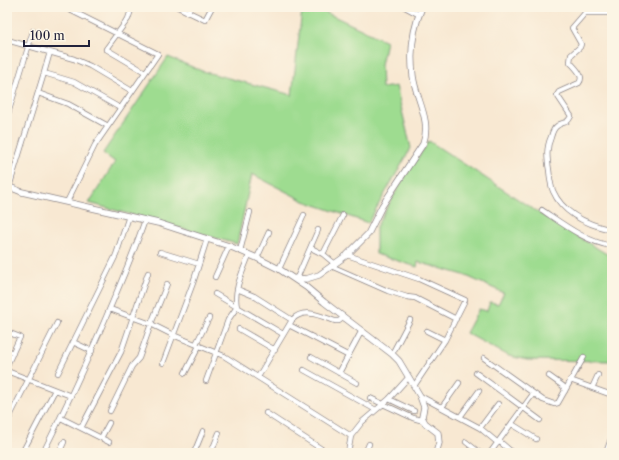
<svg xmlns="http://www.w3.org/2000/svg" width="619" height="460" viewBox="0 0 619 460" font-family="'Libre Caslon Text',serif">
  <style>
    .green { fill: #9edc90; stroke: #607f66 }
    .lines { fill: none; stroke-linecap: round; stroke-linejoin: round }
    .minor-casing { stroke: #8d8586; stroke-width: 6 }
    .tertiary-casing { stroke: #8d8586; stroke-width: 7 }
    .minor { stroke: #fff; stroke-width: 4.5 }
    .tertiary { stroke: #fff; stroke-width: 5.5 }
  </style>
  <rect width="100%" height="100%" fill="#fcf5e5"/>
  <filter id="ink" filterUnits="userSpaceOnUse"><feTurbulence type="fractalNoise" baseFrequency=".025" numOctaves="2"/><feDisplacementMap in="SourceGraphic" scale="8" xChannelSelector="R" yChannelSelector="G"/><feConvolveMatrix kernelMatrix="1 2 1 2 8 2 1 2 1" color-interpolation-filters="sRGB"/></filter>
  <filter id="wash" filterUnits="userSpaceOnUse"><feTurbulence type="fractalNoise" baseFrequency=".012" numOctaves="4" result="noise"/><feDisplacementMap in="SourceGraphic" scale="16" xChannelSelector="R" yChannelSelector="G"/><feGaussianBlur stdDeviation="0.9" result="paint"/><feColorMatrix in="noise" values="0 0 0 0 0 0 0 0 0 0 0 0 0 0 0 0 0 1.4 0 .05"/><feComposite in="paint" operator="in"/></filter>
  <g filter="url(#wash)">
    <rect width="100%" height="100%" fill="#f8e8d2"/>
    <path class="green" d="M 295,7 L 327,7 L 325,12 L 386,41 L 381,65 L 382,88 L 396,86 L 411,148 L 368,223 L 304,201 L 252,174 L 237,244 L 89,203 L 115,162 L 103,153 L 168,57 L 202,71 L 292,95 L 302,10 Z
      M 429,141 L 542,215 L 610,256 L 612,256 L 612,361 L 527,360 L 509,356 L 466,333 L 479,309 L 487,311 L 490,302 L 498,304 L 504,293 L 464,275 L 418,262 L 417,267 L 376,254 L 376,227 L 402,181 Z"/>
  </g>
  <g filter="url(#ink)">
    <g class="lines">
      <defs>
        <path id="minor" d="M 132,7 L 128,19 L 106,49 L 145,72
          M 178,7 L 205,20 L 212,7
          M 405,7 L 418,14
          M 188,13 L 190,7
          M 612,13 L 585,13 L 572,28 L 581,44 L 580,47 L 571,55 L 570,62 C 575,68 585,76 579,83 L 559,92 L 557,95 L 571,116 C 567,125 563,121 557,126 C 554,128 552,133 551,137 C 546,148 547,158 549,170 C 550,177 550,184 553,191 C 563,214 589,225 612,230
          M 7,40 L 74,59 L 90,66 L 132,91
          M 44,73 L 74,82 L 120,108
          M 38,93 L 68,104 L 108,126
          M 7,117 L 33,31
          M 9,187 L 44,73 L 50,52
          M 67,202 L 95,145 L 158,54 L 68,9
          M 542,210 C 563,224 586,242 612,246
          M 311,248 L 323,254 L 335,264
          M 240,251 L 250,212
          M 160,252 L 199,264
          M 323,254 L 343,215
          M 347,255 L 419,279 L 465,300 L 445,340 L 414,386
          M 257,258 L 269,232
          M 331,266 L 388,291 L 407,297 L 415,298 L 456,319
          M 279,269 L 304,215
          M 215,277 L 229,246
          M 297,278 L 318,230
          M 237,289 L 254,296 L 292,320
          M 215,294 L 283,334
          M 110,309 L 151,324 L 173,335 L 224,356 L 351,436
          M 289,325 L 349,356
          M 239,329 L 275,350
          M 427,331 L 445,340
          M 7,332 L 20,337 L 7,365
          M 73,342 L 92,351
          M 196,344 L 209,318
          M 7,351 L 13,353
          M 392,354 L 410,320
          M 311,357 L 357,383
          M 484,358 L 543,400 L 554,404 L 558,403 L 584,357
          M 163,363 L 193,283 L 207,239
          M 304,370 L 376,410
          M 7,371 L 71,396
          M 58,373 L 116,255 L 129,216
          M 185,373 L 199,346
          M 339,373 L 361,332
          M 476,373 L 540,420
          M 549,376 L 563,386 L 565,391
          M 258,377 L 292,320 C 304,307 321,316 335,321 L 339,321 L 344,317
          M 570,380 L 612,395
          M 206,381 L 228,320 L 237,307 C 233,290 243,271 249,255
          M 592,388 L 598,375
          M 420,396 L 480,428 L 498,443
          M 370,398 L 413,418 L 424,421
          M 389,399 L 414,411
          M 442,407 L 459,383
          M 110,411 L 132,366 L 139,358 L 151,324 L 167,284
          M 266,413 L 323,450 L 334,453
          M 460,417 L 479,391
          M 61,418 L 101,438 L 109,423
          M 7,422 L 57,323
          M 512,424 L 536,439
          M 81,428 L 121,352 L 148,273
          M 480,428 L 498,404
          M 101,438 L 109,442
          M 499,441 L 513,453
          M 466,442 L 480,453
          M 22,453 L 55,390
          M 43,453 C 63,413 82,372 100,331 C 116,294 132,258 145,220
          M 59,453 L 64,442
          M 194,453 L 203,431
          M 211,453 L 219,433
          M 348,453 L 351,436 L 362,422 L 389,399 L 408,378
          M 360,453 L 366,451 L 369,444
          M 490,453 L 533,394
          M 606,453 L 612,436"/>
        <path id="tertiary" d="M 7,186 L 22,192 L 158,223 L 229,246 L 257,258 L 279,269 L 306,287 L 324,302 L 392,354 L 399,361 L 420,396 L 424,407 L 422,417 L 425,423 L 438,433 L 439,443 L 436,453
          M 296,278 L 306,279 L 319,275 L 347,255 L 368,234 L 382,206 L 423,144 C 432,120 416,100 413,76 C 410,53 413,28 422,7"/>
      </defs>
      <use href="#minor" class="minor-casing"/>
      <use href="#tertiary" class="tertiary-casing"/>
      <use href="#minor" class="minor"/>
      <use href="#tertiary" class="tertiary"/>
    </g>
  </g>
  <rect width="619" height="460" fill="none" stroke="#fcf5e5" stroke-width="24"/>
  <path d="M24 40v6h65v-6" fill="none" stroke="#22223b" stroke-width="2"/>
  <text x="30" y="40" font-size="12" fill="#22223b" stroke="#fcf5e5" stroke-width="3" paint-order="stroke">100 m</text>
</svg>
